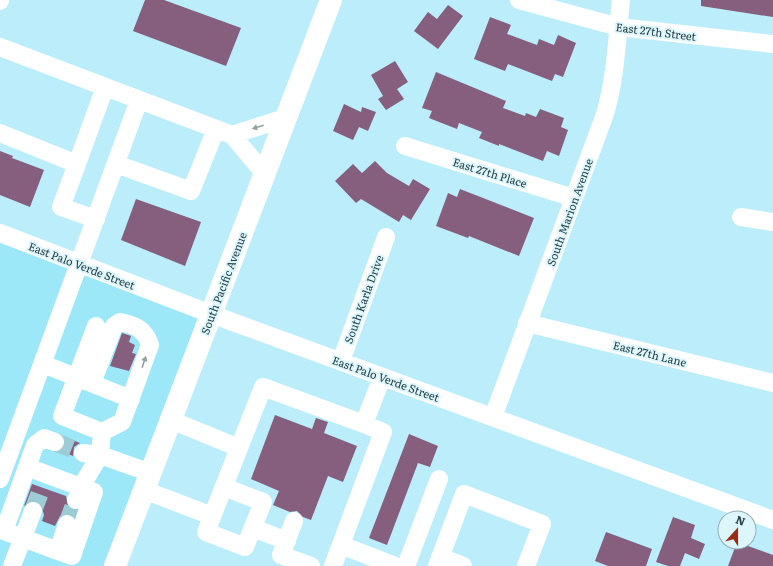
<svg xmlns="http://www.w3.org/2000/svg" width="773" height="566" viewBox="0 0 773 566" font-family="Literata,serif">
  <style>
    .built { fill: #9ce8f9 }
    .building { fill: #865e7e }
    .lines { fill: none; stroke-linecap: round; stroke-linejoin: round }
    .minor-tunnel { stroke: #9dcbd6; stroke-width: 18; stroke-dasharray: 18 9; stroke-linecap: butt }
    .minor { stroke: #fff; stroke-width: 18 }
    .major { stroke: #fff; stroke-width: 22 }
    .oneway { fill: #92a0a2 }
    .labels { text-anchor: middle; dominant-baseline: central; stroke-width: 4; stroke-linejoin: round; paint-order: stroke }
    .street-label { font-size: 11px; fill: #254046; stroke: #ddf6fc }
  </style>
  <rect width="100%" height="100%" fill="#bbeefa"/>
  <path class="built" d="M 0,234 L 211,314 L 115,566 L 0,566 Z"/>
  <path class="building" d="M 145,0 L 164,0 L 241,28 L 226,66 L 133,31 Z
    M 701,0 L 773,0 L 773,17 L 701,6 Z
    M 448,5 L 463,16 L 438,49 L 414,31 L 428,12 L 437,19 Z
    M 490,17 L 511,25 L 507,34 L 537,45 L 539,39 L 554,45 L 558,35 L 576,43 L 563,77 L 555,74 L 552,81 L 508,64 L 505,71 L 474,59 Z
    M 395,61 L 408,82 L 397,89 L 404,99 L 386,110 L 378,99 L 383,96 L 371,75 Z
    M 436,72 L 506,101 L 503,108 L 525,116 L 526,113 L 536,117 L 540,109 L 564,118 L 561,127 L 568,130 L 559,156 L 547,151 L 543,161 L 499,144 L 499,146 L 479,138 L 482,132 L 459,123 L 457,129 L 429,118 L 432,111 L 422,108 Z
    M 344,104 L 361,112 L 362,107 L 376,112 L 368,131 L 359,127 L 353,140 L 333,131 Z
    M 0,151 L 13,156 L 12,158 L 44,170 L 30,207 L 0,195 Z
    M 375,161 L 387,173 L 409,186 L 413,179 L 430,189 L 411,220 L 403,215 L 399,222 L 361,199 L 356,203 L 335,181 L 353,164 L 362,173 Z
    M 460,189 L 534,218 L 519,256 L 469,236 L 468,238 L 436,226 L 448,193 L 457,197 Z
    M 136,199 L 201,222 L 185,266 L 121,240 Z
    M 122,333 L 131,336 L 129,342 L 135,345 L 132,353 L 136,354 L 129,371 L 110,366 Z
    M 275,415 L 312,429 L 316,418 L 328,422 L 324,433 L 357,446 L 343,482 L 328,476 L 311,520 L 303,517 L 297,511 L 290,512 L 273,505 L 279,491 L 251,479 Z
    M 409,434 L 438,446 L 430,467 L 418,463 L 387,545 L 369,538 Z
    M 64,437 L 80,443 L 74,447 L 73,456 L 61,451 L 65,445 Z
    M 32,484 L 66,496 L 68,506 L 77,510 L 74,517 L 65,514 L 60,516 L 55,526 L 42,521 L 44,515 L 41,504 L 32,501 L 24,506 Z
    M 673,517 L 695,525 L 691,538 L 705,544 L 699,559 L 685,553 L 680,566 L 668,566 L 656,562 Z
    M 606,532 L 652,549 L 646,566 L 608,566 L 595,561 Z
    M 737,542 L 773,555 L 773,566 L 728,566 Z"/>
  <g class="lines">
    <path class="minor-tunnel" d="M 55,442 L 83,453
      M 33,511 L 42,487
      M 67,524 L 76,500"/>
    <path class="minor" d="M 519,0 L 619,27 L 773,44
      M 0,1 L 0,0
      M 0,47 L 232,135 L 264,173
      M 0,133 L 77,164 L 61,207 L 96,219
      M 232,135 L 285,118
      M 405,146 L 574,198
      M 77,164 L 105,87
      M 116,164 L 191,191 L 216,129
      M 741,217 L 773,222
      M 0,233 L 211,314 L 773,520
      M 527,323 L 773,383
      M 341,361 L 386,237
      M 43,364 L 131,399
      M 92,383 L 114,326 L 120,322 C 135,325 145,329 150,345 L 122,422 L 102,432
      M 493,417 L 605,114 C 616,76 617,38 621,0
      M 171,420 L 239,448
      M 83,453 L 100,455 L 151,473
      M 27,467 L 94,492 L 72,556 L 58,551
      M 0,479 L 139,100
      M 224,487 L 263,502 L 245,547 L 206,532 L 263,387 L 364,424
      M 144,490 L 212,516
      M 76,500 L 81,487 L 100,455 L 102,432 L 62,416 L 96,326
      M 294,521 L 281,555 L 311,566
      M 253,528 L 287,541
      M 0,530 L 4,531 L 35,445 L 44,438 L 55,442
      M 4,531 L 58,551 L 67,524
      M 341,545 L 395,566
      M 440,557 L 463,566
      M 12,566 L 33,511
      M 333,566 L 383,432 L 364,424 L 382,377
      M 406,566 L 439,479
      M 437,566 L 464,494 L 542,524 L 526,566"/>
    <path class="major" d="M 115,566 L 331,0"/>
  </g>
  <defs><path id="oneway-solid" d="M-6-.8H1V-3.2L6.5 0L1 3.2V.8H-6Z"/></defs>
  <g class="oneway">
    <use href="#oneway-solid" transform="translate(258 127) rotate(163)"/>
    <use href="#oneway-solid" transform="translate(144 362) rotate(-71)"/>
  </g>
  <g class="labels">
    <g class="street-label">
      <text transform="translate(656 31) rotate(7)">East 27th Street</text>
      <text transform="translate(490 172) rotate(17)">East 27th Place</text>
      <text transform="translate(569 212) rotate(-70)">South Marion Avenue</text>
      <text transform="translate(82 265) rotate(21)">East Palo Verde Street</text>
      <text transform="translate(223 283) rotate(-69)">South Pacific Avenue</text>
      <text transform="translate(363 299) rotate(-70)">South Karla Drive</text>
      <text transform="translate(650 353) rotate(14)">East 27th Lane</text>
      <text transform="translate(386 378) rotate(20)">East Palo Verde Street</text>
    </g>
  </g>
  <g transform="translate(737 530) rotate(21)"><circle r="19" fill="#ddf6fc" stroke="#93adb3"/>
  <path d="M0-3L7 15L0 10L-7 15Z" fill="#962d17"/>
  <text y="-6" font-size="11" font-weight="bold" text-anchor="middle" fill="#254046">N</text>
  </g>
</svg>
